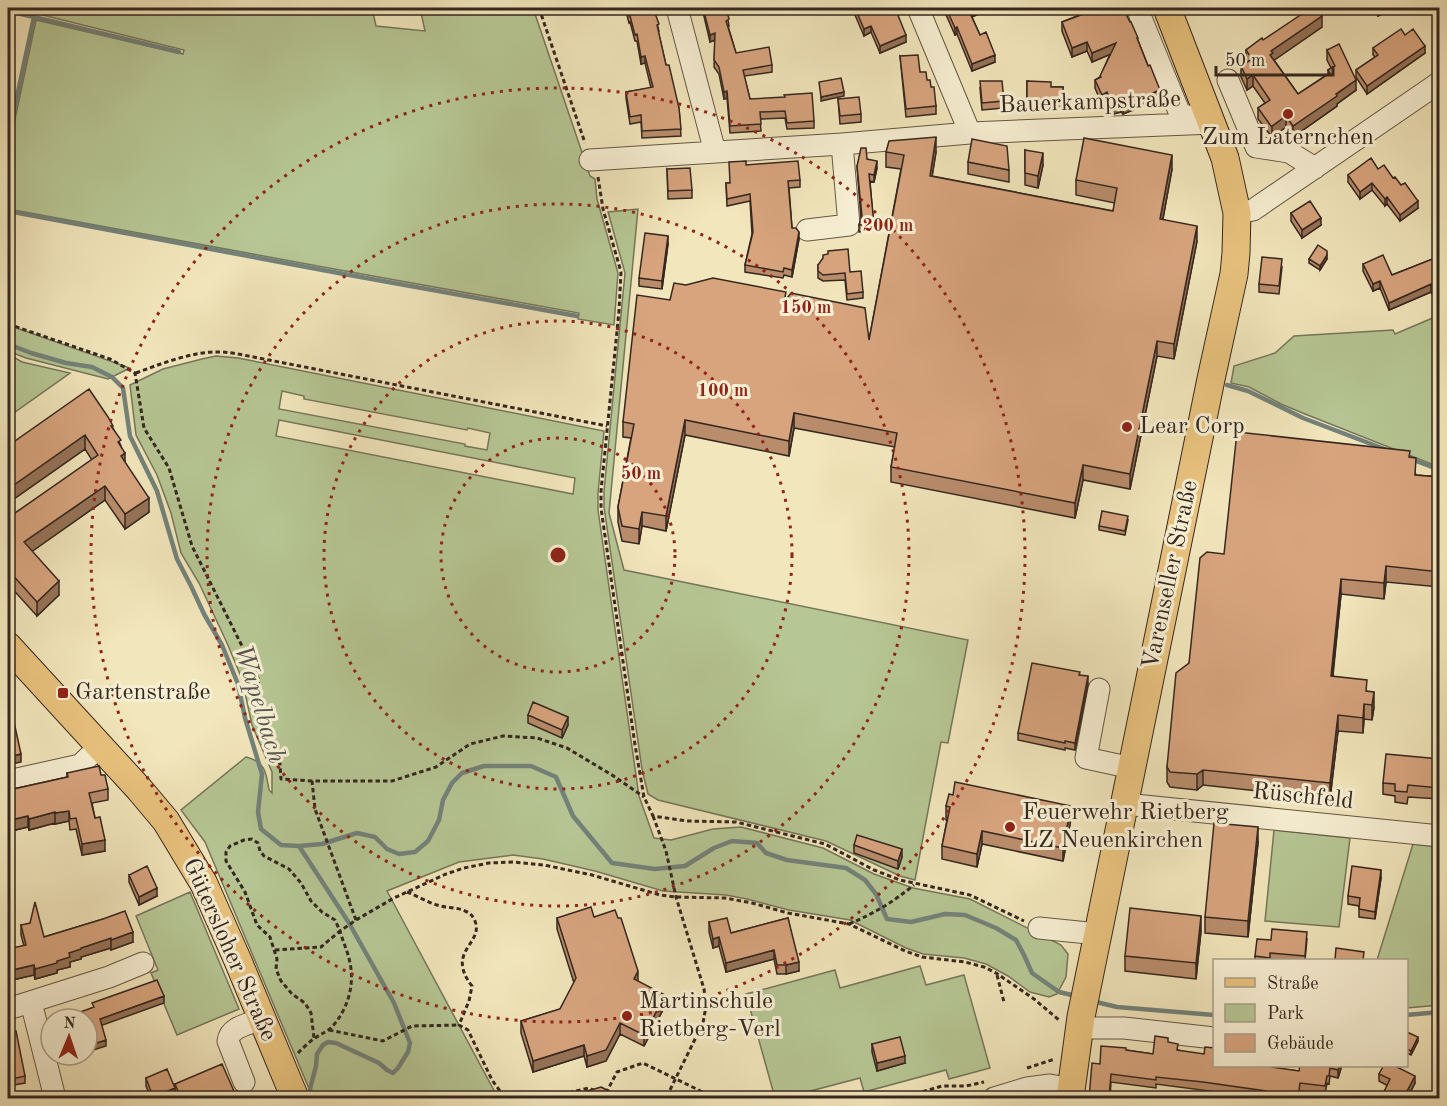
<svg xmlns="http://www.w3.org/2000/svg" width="1447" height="1106" viewBox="0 0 1447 1106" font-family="'Old Standard TT',serif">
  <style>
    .green { fill: #b6c694; stroke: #76765a; stroke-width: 1.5; fill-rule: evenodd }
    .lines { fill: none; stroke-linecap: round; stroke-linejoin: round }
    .stream { stroke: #73827a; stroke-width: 4.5 }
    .minor-casing { stroke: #645746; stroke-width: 23 }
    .major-casing { stroke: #35271f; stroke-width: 29 }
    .path { stroke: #35271f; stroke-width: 3; stroke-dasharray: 4.5 3; stroke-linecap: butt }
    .minor { stroke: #f7efd3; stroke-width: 21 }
    .major { stroke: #e9c37e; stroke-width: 27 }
    .wall { fill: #b98d6c; stroke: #35271f; stroke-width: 1.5 }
    .shaded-wall { fill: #967358; stroke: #35271f; stroke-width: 1.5 }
    .building { fill: #d7a47e; stroke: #35271f; stroke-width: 1.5 }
    .ring { fill: none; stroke: #8f2418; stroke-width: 3; stroke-dasharray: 3 6 }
    .poi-dot { fill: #8f2418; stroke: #f7efd3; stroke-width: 2 }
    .labels { text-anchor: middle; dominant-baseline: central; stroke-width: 6; stroke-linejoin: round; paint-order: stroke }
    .street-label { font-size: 24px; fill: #35271f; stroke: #f7efd3 }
    .poi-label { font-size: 24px; fill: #35271f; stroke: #f7efd3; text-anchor: start }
    .water-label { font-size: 26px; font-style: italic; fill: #54544d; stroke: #f7efd3 }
    .centre { fill: #8f2418; stroke: #f7efd3; stroke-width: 3 }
    .ring-label { font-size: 18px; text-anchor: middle; font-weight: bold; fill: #8f2418; stroke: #f7efd3; stroke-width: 6; stroke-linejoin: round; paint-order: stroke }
  </style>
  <rect width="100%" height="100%" fill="#f2e6bc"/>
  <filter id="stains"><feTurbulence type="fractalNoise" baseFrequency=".00333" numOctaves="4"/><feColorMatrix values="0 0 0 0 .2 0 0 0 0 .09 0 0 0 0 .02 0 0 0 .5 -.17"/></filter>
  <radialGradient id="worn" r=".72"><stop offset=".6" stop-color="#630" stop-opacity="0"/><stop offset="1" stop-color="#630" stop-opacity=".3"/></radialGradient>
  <path class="green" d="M 14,8 L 372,8 L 376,26 L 425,31 L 420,8 L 533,8 L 590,176 L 595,179 L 597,199 L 618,273 L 614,325 L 578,319 L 579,313 L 345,271 L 8,209 L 8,152 L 36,20 L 183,54 L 184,50 Z
    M 638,209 L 609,513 L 624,570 L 968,640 L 948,743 L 941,742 L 915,880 L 900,876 L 826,841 L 658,800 L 648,794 L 642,769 L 604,507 L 604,491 L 625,273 L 608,212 Z
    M 1435,317 L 1440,328 L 1439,467 L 1305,414 L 1281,404 L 1249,387 L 1231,383 L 1234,366 L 1275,353 L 1294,336 L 1393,330 L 1395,334 Z
    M 8,325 L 130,368 L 108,379 L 26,358 L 8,351 Z
    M 8,354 L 22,362 L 70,373 L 8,417 Z
    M 216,356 L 238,358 L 604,431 L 598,493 L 598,510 L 639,796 L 654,838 L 671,840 L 713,829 L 741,827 L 823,848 L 874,874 L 913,888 L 970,899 L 1061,945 L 1068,954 L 1066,977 L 1057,994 L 1049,997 L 1030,992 L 1008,976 L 986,964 L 964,958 L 923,954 L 906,948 L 850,920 L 789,910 L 747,899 L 726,895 L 663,891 L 595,871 L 543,859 L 513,855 L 459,862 L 387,891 L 498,1098 L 313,1098 L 205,842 L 181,810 L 246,757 C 266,762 266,773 269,790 L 272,793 L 272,772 L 252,725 L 242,679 L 227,643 L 199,583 L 181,553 L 171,513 L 157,475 L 136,435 L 130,385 L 163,369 L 202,359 ZM 282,391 L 304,396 L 304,399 L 467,430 L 468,428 L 490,433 L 487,450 L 465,446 L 465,444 L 279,409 ZM 279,420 L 575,478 L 573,494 L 276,436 Z
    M 1274,830 L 1350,838 L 1339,927 L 1265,921 Z
    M 1413,844 L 1439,847 L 1440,1005 L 1407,1008 L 1406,960 L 1377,960 Z
    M 190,892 L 239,1009 L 177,1035 L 151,973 L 158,970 L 136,916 Z
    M 920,966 L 926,985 L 964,975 L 990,1068 L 949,1079 L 946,1070 L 864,1092 L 860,1078 L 784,1098 L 775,1098 L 746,994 L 835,970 L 840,988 Z"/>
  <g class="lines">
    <path class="stream" d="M 8,11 L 34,17 L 8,139
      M 34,17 L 179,52
      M 8,211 L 344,274 L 577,316
      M 8,344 L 31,353 L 66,363 L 92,367 L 112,377 L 123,388 L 130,436 L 157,491 L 177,559 L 191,586 L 204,614 L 222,645 L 238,684 L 245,718 L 262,774 L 258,812 L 261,829 L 281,845 L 299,846 L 322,844 L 357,833 L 375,837 L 387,849 L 399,854 L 415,852 L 428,841 L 439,820 L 443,800 L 452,783 L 462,773 L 484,766 L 531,766 L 556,777 L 573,816 L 612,863 L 655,869 L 685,866 L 714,848 L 732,841 L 757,843 L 766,853 L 787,860 L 846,868 L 865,880 L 876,894 L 887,919 L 911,922 L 945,914 L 965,915 L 996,928 L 1016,940 L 1024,955 L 1032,973 L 1059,992 L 1076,996
      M 1227,385 L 1248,391 L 1303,418 L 1387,450
      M 1411,459 L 1440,470
      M 299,846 L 349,923 L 394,1003 L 410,1043 L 408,1052 L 398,1068 L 393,1073 L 387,1070 L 379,1063 L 336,1043 L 328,1042 L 323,1045 L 317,1054 L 316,1066 L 310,1089
      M 1092,1001 L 1117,1007 L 1214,1015
      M 1406,1015 L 1440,1012"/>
    <defs>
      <path id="minor" d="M 677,8 L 715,152
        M 918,8 L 970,133
        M 1137,8 L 1180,114 L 1202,120
        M 1228,80 L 1256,147 L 1289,152 L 1315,168
        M 590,160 L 842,144 L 970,133 L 1213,123
        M 1237,213 L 1253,210 L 1440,82
        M 807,230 L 849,225 L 842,144
        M 1099,689 L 1086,758 L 1132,768
        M 8,781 L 80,765 L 100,746
        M 1125,804 L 1440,836
        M 1039,928 L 1098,934
        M 31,1002 L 55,1098
        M 8,1009 L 109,977 L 143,963
        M 1079,1028 L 1124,1028 L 1214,1038
        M 244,1082 L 228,1041 C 230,1026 250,1024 262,1019
        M 994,1098 L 1027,1088 L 1050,1085 L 1071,1089"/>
      <path id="major" d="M 8,646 L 140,790 L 166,821 L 204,884 L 238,961 L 295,1098
        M 1070,1098 L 1081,1017 L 1211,379 L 1234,274 L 1236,253 L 1237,213 L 1225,158 L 1167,8"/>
    </defs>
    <use href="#minor" class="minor-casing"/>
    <use href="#major" class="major-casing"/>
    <path class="path" d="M 539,8 L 585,143
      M 598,177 L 603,209 L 621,272 L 619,311 L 601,491 L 601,508 L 635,745 L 644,797 L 653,816 L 687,821 L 736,822 L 825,844 L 874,870 L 900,880 L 970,895 L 1024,921
      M 8,324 L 110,359 L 135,373 L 144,428 L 169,468 L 192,546 L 258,678 L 261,717 L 280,764 L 281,779 L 312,781
      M 136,373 C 160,364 194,351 219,352 C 226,352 232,353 238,354 L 607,426
      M 653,816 L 666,851 L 676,897 L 704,989 L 706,1006 L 703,1023 L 666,1098
      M 407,892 C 417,896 427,902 437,905 C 446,908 457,907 465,911 C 470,913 473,916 475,921 C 484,944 445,951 472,986 L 469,1001 L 459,1025 L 468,1030 L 492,1080 L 505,1098 L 507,1098
      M 356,920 L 315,809 L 312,781 L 392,781 L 436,767 L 470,744 L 503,736 L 537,738 L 567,748 L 612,775 L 644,797
      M 849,924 C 875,913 893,902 914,885
      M 275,950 L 321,947 L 340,931 L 335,920 L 322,912 L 311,901 L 301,883 L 289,869 L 264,856 L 260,851 L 258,843 L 252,839 L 244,840 L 230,846 L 226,852 L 226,861 L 245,892 L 257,925 L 270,937 L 277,959 L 276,969 L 281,981 L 292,994 L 305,1003 L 311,1013 L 314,1038
      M 997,975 L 1004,1002
      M 329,1030 L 383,1041 L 412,1026 L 459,1025
      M 298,1053 C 303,1048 309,1042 315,1038 C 321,1034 326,1032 331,1028 C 347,1011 355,986 350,963 C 348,952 343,942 340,931 L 356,920 L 394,898 L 446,874 L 464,868 L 489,863 L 514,862 L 544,865 L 592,875 L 660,895 L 676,897 L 725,898 L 752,903 L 788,913 L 849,924 L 905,951 L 922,957 L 965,962 L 984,967 L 996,973 L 1034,999 L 1059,1020
      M 1027,1068 L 1055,1059
      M 606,1093 L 617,1072 L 643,1063 L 715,1098
      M 547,1098 L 589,1088 L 595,1091
      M 831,1098 L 836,1097 L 849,1098
      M 901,1098 L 942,1086 L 966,1086 L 984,1082"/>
    <use href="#minor" class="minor"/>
    <use href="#major" class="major"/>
  </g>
  <path class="wall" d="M 625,8 L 653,8 L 659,31 L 658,31 L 666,65 L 679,108 L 681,136 L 642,138 L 641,122 L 630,124 L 626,98 L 626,92 L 651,88 L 645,63 L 641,64 L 637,41 L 635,41 L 630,22 L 629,23 Z
    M 702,8 L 726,8 L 729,26 L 728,26 L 736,53 L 772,65 L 772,72 L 744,76 L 750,99 L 814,121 L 814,128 L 787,129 L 785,118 L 760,119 L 761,131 L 730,133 L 727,98 L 724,99 L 719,74 L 714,67 L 715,40 L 710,42 Z
    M 852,8 L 895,8 L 906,42 L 880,53 L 871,32 L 864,36 Z
    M 943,8 L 983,8 L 983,12 L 972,17 L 980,35 L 995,62 L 972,71 L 957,34 L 955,35 Z
    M 1080,8 L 1123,8 L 1138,41 L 1160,99 L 1123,114 L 1121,112 L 1113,114 L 1107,101 L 1102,104 L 1095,88 L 1095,80 L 1100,77 L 1110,54 L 1092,62 L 1087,51 L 1072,57 L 1062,31 L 1062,22 L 1082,14 Z
    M 1373,8 L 1393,8 L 1378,16 Z
    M 1322,27 L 1274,60 L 1298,94 L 1328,74 L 1328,70 L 1331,68 L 1327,60 L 1327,50 L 1356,90 L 1337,104 L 1337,106 L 1293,137 L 1286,127 L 1272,137 L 1271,136 L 1258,119 L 1258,108 L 1265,103 L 1253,86 L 1247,90 L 1241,77 L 1241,66 L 1247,62 L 1246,60 L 1246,50 L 1263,40 Z
    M 1405,35 L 1425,53 L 1367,94 L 1356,77 L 1356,70 L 1375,57 L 1373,55 L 1373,48 Z
    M 900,56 L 920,72 L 927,80 L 931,87 L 936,106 L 936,114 L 906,117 Z
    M 1027,81 L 1051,87 L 1063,87 L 1063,108 L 1027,107 Z
    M 980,88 L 1004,101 L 1004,108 L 982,110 Z
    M 838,99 L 861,114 L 861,122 L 840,124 Z
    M 1025,150 L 1043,165 L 1038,188 L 1025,185 Z
    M 886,152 L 936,152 L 932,176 L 1113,211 L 1115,203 L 1076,195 L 1076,180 L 1172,169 L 1163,219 L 1197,241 L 1174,359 L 1157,356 L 1130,489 L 1083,480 L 1075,518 L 891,482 L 891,467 L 895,447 L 794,428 L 789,456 L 685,435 L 666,531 L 642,526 L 639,544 L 622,541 L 618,522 L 618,507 L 631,438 L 623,437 L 623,422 L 670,300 L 786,299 L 869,340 L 901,169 L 886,167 Z
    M 867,159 L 877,168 L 874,182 L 870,181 L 874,231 L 859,232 L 859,225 L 861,219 L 857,166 Z
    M 968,162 L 1009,170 L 1009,182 L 968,174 Z
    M 746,165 L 800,180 L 800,187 L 789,188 L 792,228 L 799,239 L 792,277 L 784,275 L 783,278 L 745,272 L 745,265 L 752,234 L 750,201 L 727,206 L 726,183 L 730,183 Z
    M 667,169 L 692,190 L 692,198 L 668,199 Z
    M 1378,169 L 1393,178 L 1418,208 L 1400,221 L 1387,204 L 1385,206 L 1372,190 L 1360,199 L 1348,182 L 1348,175 Z
    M 1291,213 L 1321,225 L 1302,238 L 1291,221 Z
    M 668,244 L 662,289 L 639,286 L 639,278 Z
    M 1440,256 L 1440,311 L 1431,292 L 1389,310 L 1380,288 L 1373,291 L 1363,271 L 1363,264 L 1392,275 Z
    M 1309,259 L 1327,259 L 1320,270 L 1309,263 Z
    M 818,265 L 850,272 L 863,292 L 863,298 L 847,300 L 845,280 L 823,281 L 818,278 Z
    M 1282,267 L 1279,294 L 1259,292 L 1259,284 Z
    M 113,428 L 121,446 L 125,463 L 149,512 L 125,529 L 105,500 L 32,551 L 59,595 L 37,616 L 8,584 L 8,518 L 92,460 L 85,449 L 8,503 L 8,446 Z
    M 1410,457 L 1416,475 L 1440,477 L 1440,587 L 1386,582 L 1384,599 L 1341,594 L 1333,676 L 1367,691 L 1374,707 L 1372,720 L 1364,719 L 1363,733 L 1338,731 L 1330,799 L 1203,785 L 1197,790 L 1170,787 L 1167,782 L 1167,767 L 1189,663 L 1224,554 Z
    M 1128,520 L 1125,535 L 1099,530 L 1099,526 Z
    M 1080,675 L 1088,684 L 1075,750 L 1065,748 L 1065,750 L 1018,740 L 1018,733 Z
    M 528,715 L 568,725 L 562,738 L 528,723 Z
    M 1440,759 L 1440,799 L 1408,797 L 1407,804 L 1395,802 L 1395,796 L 1383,794 L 1383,783 Z
    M 67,773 L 101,775 L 108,789 L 108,800 L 92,803 L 95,818 L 105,851 L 82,855 L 76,829 L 70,830 L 69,821 L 55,824 L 55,823 L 29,830 L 28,827 L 11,831 L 10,828 L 8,829 L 13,789 L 67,777 Z
    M 946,806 L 1071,819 L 1063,861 L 982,844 L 977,867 L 942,859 L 942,846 L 947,820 L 946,820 Z
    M 1258,843 L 1248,937 L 1205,933 L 1205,917 Z
    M 854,845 L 902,857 L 898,869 L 854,853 Z
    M 129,875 L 157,896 L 139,905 L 129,882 Z
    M 1381,878 L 1375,919 L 1359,917 L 1359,906 L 1348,904 L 1348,896 Z
    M 594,917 L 638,981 L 665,1006 L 644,1046 L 620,1034 L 606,1061 L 587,1067 L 584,1056 L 533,1072 L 521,1033 L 521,1021 L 560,1009 L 574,983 L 557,929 L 557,918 Z
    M 788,918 L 799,971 L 786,974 L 777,974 L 774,959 L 726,972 L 719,946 L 713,948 L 709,932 L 709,922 L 731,933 Z
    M 103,919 L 133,942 L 111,950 L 111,948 L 81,957 L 81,959 L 70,962 L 70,967 L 57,970 L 57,973 L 35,979 L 34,975 L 8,981 L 8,949 L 24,946 L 21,935 L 21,925 L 44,937 Z
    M 1201,931 L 1196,979 L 1125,971 L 1125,956 Z
    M 1307,939 L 1305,960 L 1255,960 L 1255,956 Z
    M 1407,1032 L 1418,1041 L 1411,1055 L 1407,1053 Z
    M 8,1033 L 25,1076 L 25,1083 L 8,1086 Z
    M 1168,1043 L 1178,1050 L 1215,1065 L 1272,1065 L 1272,1068 L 1299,1071 L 1310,1066 L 1342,1065 L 1338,1078 L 1330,1076 L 1329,1084 L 1327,1083 L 1325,1094 L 1300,1091 L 1299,1098 L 1263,1098 L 1156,1084 L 1156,1088 L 1111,1082 L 1110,1098 L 1089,1098 L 1126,1050 L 1153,1054 Z
    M 872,1044 L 905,1063 L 877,1071 L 872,1052 Z
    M 1379,1074 L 1415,1083 L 1408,1097 L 1379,1081 Z
    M 146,1078 L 175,1088 L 175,1084 L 237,1098 L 176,1098 L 175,1095 L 167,1098 L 151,1098 L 146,1086 Z"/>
  <path class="shaded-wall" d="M 978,8 L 983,8 L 983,12 L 969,18 L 969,11 Z
    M 1378,8 L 1393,8 L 1378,16 Z
    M 1322,16 L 1322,27 L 1273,61 L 1270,55 L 1271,51 Z
    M 871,26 L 871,32 L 864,36 L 864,29 Z
    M 957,27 L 957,34 L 955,35 L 955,28 Z
    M 715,33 L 715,40 L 710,42 L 710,35 Z
    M 906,35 L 906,42 L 880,53 L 880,46 Z
    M 1087,42 L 1087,51 L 1072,57 L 1072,48 Z
    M 1116,43 L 1116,52 L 1092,62 L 1092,53 Z
    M 1425,46 L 1425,53 L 1367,94 L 1367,86 Z
    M 995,55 L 995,62 L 972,71 L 972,64 Z
    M 645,56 L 645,63 L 641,64 L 641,57 Z
    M 1253,75 L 1253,86 L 1247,90 L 1247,79 Z
    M 1356,80 L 1356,90 L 1337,104 L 1337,106 L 1293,137 L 1293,126 Z
    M 1160,90 L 1160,99 L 1123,114 L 1123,105 Z
    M 727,91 L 727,98 L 724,99 L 724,92 Z
    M 844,92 L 844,96 L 821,101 L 821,97 Z
    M 1107,92 L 1107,101 L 1102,104 L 1102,95 Z
    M 1121,103 L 1121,112 L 1113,114 L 1113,106 Z
    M 1286,116 L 1286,127 L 1272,137 L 1272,126 Z
    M 936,137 L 936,152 L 930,190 L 930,176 Z
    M 1043,153 L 1043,165 L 1038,188 L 1038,176 Z
    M 1172,155 L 1172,169 L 1160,234 L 1160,219 Z
    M 877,161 L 877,168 L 874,182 L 874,175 Z
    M 1372,183 L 1372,190 L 1360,199 L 1360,192 Z
    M 1387,197 L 1387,204 L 1385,206 L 1385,199 Z
    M 1418,201 L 1418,208 L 1400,221 L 1400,215 Z
    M 1321,218 L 1321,225 L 1302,238 L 1302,230 Z
    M 1197,226 L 1197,241 L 1174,359 L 1174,344 Z
    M 799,232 L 799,239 L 792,277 L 792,270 Z
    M 668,236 L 668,244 L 662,289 L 662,281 Z
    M 1327,255 L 1327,259 L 1320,270 L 1320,266 Z
    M 1380,281 L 1380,288 L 1373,291 L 1373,284 Z
    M 1431,284 L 1431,292 L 1389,310 L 1389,303 Z
    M 1157,341 L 1157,356 L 1130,489 L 1130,474 Z
    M 794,413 L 794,428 L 789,456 L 789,441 Z
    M 685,420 L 685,435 L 666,531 L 666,516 Z
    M 85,435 L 85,449 L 8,503 L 8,489 Z
    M 125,453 L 125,467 L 121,456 Z
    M 1083,465 L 1083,480 L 1075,518 L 1075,503 Z
    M 105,486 L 105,500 L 24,557 L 24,542 Z
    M 149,498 L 149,512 L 125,529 L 125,514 Z
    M 642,512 L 642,526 L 639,544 L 639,529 Z
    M 1386,566 L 1386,582 L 1384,599 L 1384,583 Z
    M 1341,579 L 1341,594 L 1331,691 L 1331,676 Z
    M 59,581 L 59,595 L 37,616 L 37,602 Z
    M 1088,676 L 1088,684 L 1075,750 L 1075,743 Z
    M 1374,692 L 1374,707 L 1372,720 L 1372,705 Z
    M 1364,704 L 1364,719 L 1363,733 L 1363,718 Z
    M 1338,715 L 1338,731 L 1330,799 L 1330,783 Z
    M 568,717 L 568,725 L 562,738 L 562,730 Z
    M 21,754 L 21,762 L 8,765 L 8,757 Z
    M 1203,770 L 1203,785 L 1197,790 L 1197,774 Z
    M 1071,806 L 1071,819 L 1063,861 L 1063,848 Z
    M 69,811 L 69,821 L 55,824 L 55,813 Z
    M 55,812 L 55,823 L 29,830 L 29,819 Z
    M 28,816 L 28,827 L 11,831 L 11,820 Z
    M 8,818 L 10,818 L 10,828 L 8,829 Z
    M 1258,827 L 1258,843 L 1248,937 L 1248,921 Z
    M 982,831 L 982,844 L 977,867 L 977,854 Z
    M 105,840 L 105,851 L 82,855 L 82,844 Z
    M 902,849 L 902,857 L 898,869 L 898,861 Z
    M 1381,870 L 1381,878 L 1375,919 L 1375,912 Z
    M 157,888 L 157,896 L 139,905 L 139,897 Z
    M 1201,916 L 1201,931 L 1196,979 L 1196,963 Z
    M 133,932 L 133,942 L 111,950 L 111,940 Z
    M 719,937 L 719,946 L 713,948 L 713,939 Z
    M 111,938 L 111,948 L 81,957 L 81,959 L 70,962 L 70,967 L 57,970 L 57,973 L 35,979 L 35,969 L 57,961 L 69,953 L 81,948 Z
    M 774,950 L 774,959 L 726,972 L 726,963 Z
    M 799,962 L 799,971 L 786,974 L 786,965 Z
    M 34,965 L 34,975 L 8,981 L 8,971 Z
    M 638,971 L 638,983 L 634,979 Z
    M 665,995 L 665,1006 L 644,1046 L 644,1035 Z
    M 164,996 L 164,1003 L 100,1026 L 100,1019 Z
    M 620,1023 L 620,1034 L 606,1061 L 587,1067 L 587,1056 Z
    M 1418,1037 L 1418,1041 L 1411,1055 L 1411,1051 Z
    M 106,1040 L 106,1046 L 87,1052 L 87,1046 Z
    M 584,1045 L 584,1056 L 533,1072 L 533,1061 Z
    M 905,1056 L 905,1063 L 877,1071 L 877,1063 Z
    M 1340,1065 L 1342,1065 L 1338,1078 L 1338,1070 Z
    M 1415,1076 L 1415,1083 L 1407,1098 L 1405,1095 Z
    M 175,1088 L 175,1095 L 167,1098 L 153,1098 L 153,1097 Z"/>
  <path class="building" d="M 627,8 L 653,8 L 659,24 L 657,25 L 666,65 L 669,65 L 679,108 L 681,129 L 642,131 L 641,115 L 630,117 L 626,92 L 653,87 L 645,56 L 641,57 L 637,34 L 635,35 L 630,16 L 629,16 Z
    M 703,8 L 726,8 L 729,19 L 726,21 L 736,53 L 769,47 L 772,65 L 743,70 L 750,99 L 785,97 L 784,95 L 812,93 L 814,121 L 787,123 L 785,111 L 760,112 L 761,124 L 730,126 L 727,91 L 724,92 L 719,67 L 714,60 L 715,33 L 710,35 Z
    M 855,8 L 895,8 L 906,35 L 880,46 L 871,26 L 864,29 Z
    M 946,8 L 978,8 L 969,11 L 980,35 L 986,32 L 995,55 L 972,64 L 957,27 L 955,28 Z
    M 1083,8 L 1123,8 L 1130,22 L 1131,22 L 1138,38 L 1137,38 L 1148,66 L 1150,65 L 1160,90 L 1123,105 L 1121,103 L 1113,106 L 1107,92 L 1102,95 L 1095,80 L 1101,77 L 1100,76 L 1116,43 L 1092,53 L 1087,42 L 1072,48 L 1062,22 L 1086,13 Z
    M 1311,8 L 1316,8 L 1322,16 L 1271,51 L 1273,53 L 1270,55 L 1298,94 L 1330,73 L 1328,70 L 1335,66 L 1327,50 L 1339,44 L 1356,80 L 1336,94 L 1337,96 L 1293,126 L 1286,116 L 1272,126 L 1271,126 L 1258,108 L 1270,100 L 1253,75 L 1247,79 L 1241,66 L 1252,59 L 1246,50 L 1262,38 L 1263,40 Z
    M 1401,29 L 1405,35 L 1413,29 L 1425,46 L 1367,86 L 1356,70 L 1378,55 L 1373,48 Z
    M 918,55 L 920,72 L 926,72 L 927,80 L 930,80 L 931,87 L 934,87 L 936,106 L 906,109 L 900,56 Z
    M 841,78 L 844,92 L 821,97 L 819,82 Z
    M 980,81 L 1002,81 L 1004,101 L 982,103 Z
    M 1027,81 L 1051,82 L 1051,87 L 1063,87 L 1063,101 L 1027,100 Z
    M 859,97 L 861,114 L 840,116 L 838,99 Z
    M 936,137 L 930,176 L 1113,211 L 1117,188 L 1076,180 L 1084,138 L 1172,155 L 1160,219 L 1197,226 L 1174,344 L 1157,341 L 1130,474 L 1083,465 L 1075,503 L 891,467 L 897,433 L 794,413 L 789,441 L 685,420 L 666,516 L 642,512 L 639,529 L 622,526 L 618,507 L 634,424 L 623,422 L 637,295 L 670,300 L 674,283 L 686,285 L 713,278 L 786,292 L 784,302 L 791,293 L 865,308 L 869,340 L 904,155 L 886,152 L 889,141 Z
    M 972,139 L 1007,146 L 1009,170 L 968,162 Z
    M 861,148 L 866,148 L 867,159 L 877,161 L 874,175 L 869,174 L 874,224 L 859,225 L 862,217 L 857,166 Z
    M 1025,150 L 1043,153 L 1038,176 L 1025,173 Z
    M 1371,158 L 1378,169 L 1384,165 L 1393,178 L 1395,177 L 1401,185 L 1405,183 L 1418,201 L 1400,215 L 1387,197 L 1385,199 L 1372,183 L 1360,192 L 1348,175 Z
    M 746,161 L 746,165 L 798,161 L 800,180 L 788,181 L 792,228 L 796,228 L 799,232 L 792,270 L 784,268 L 783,272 L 745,265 L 753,232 L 750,194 L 727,199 L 726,183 L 730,183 L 729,162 Z
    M 690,168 L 692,190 L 668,191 L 667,169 Z
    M 1310,201 L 1321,218 L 1302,230 L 1291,213 Z
    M 645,233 L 668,236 L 662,281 L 639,278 Z
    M 1318,245 L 1327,251 L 1327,255 L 1320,266 L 1309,259 Z
    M 848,249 L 850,272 L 861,271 L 863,292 L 847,294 L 845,273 L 823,275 L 818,271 L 818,265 L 823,258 L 823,255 L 828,254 L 828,251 Z
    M 1383,255 L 1392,275 L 1440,256 L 1440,304 L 1431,284 L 1389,303 L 1380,281 L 1373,284 L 1363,264 Z
    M 1262,257 L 1282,259 L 1279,286 L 1259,284 Z
    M 89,389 L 108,417 L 113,426 L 111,426 L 121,440 L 118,442 L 125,453 L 121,456 L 149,498 L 125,514 L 105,486 L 24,542 L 59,581 L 37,602 L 8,570 L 8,518 L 98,455 L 85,435 L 8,489 L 8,446 Z
    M 1237,432 L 1410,451 L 1409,457 L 1416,458 L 1415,475 L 1440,477 L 1440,572 L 1386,566 L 1384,583 L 1341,579 L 1331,676 L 1367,680 L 1366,691 L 1374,692 L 1372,705 L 1364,704 L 1363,718 L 1338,715 L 1330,783 L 1203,770 L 1197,774 L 1170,772 L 1167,767 L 1176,673 L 1189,663 L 1200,558 L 1207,552 L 1224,554 Z
    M 1102,511 L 1128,516 L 1125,531 L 1099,526 Z
    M 1032,663 L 1080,672 L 1079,675 L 1088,676 L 1075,743 L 1065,741 L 1065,743 L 1018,733 Z
    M 533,702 L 568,717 L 562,730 L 528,715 Z
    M 12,713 L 21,754 L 8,757 L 8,714 Z
    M 1386,754 L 1440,759 L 1440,788 L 1408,785 L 1407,792 L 1395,791 L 1395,784 L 1383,783 Z
    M 99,766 L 101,775 L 105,775 L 108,789 L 89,793 L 95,818 L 100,817 L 105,840 L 82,844 L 76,818 L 70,819 L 69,811 L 55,813 L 55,812 L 29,819 L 28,816 L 11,820 L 10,818 L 8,818 L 8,782 L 12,782 L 13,789 L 68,777 L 67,773 Z
    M 955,782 L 1071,806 L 1063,848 L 982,831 L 977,854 L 942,846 L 950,807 L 946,806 L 949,794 L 953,795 Z
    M 1214,823 L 1258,827 L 1248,921 L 1205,917 Z
    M 857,835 L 902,849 L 898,861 L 854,845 Z
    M 147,866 L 157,888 L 139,897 L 129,875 Z
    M 1352,866 L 1381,870 L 1375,912 L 1359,909 L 1360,898 L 1348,896 Z
    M 35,902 L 44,937 L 103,919 L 125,911 L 133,932 L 111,940 L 111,938 L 81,948 L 81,949 L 69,953 L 70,957 L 57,961 L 57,963 L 35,969 L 34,965 L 8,971 L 8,949 L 26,945 L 21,925 L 30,923 Z
    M 591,907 L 594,917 L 615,910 L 618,918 L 621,918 L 638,971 L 634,979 L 665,995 L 644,1035 L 620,1023 L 606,1050 L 587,1056 L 584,1045 L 533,1061 L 521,1021 L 560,1009 L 576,978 L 557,918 Z
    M 1130,908 L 1201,916 L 1196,963 L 1125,956 Z
    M 727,918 L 731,933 L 788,918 L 799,962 L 786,965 L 777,965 L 774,950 L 726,963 L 719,937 L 713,939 L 709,922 Z
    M 1272,929 L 1307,932 L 1305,956 L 1270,953 L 1270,958 L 1255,956 L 1257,939 L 1271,940 Z
    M 1336,948 L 1364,952 L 1363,960 L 1335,960 Z
    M 157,980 L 164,996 L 100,1019 L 106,1040 L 87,1046 L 87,1019 L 61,1019 L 94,1007 L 92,1003 Z
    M 16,1031 L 25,1076 L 8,1080 L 8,1033 Z
    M 1407,1032 L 1418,1037 L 1411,1051 L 1407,1049 Z
    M 1155,1036 L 1168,1038 L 1168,1042 L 1178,1044 L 1177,1050 L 1204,1054 L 1205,1047 L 1215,1048 L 1215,1065 L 1272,1065 L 1272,1067 L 1299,1071 L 1300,1065 L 1340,1065 L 1338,1070 L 1330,1068 L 1329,1076 L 1327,1076 L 1325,1086 L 1300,1083 L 1298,1098 L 1287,1098 L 1265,1096 L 1266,1091 L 1203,1082 L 1156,1077 L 1156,1080 L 1111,1074 L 1109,1098 L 1089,1098 L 1092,1063 L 1100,1064 L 1101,1046 L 1126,1048 L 1126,1050 L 1153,1054 Z
    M 900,1037 L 905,1056 L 877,1063 L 872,1044 Z
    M 222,1064 L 237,1098 L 181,1098 L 175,1084 Z
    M 1384,1065 L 1393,1065 L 1415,1076 L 1405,1095 L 1412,1098 L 1381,1098 L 1390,1079 L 1379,1074 Z
    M 167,1069 L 175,1088 L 153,1097 L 146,1078 Z
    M 601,1087 L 623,1098 L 563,1098 Z
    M 93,1092 L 95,1098 L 76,1098 L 75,1097 Z
    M 722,1093 L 734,1098 L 719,1098 Z"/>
  <g class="ring">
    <circle cx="558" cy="555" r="117"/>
    <circle cx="558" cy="555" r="234"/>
    <circle cx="558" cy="555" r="351"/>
    <circle cx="558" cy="555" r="467"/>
  </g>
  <g class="poi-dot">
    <circle cx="1288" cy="114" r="6"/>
    <circle cx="1127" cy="427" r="6"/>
    <rect x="57" y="687" width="12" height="12" rx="3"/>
    <circle cx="1010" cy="827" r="6"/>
    <circle cx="627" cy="1016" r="6"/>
  </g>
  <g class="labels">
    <g class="street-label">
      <text transform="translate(1090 103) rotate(-2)">Bauerkampstraße</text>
      <text transform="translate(1171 575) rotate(-78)">Varenseller Straße</text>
      <text transform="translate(1303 797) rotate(6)">Rüschfeld</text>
      <text transform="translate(229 950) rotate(66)">Gütersloher Straße</text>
    </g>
    <g class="poi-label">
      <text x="1288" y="138" text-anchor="middle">Zum Laternchen</text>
      <text x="1139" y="427">Lear Corp</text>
      <text x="75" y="693">Gartenstraße</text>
      <text x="1022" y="813">Feuerwehr Rietberg<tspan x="1022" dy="28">LZ Neuenkirchen</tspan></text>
      <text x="639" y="1002">Martinschule<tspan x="639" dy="28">Rietberg-Verl</tspan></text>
    </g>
    <g class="water-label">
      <text transform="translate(259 704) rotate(73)">Wapelbach</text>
    </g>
  </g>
  <circle cx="558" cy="555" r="9" class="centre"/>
  <g class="ring-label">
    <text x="888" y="231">200 m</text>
    <text x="806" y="313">150 m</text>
    <text x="723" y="396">100 m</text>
    <text x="641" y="479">50 m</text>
  </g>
  <rect width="1447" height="1106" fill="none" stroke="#f2e6bc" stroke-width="30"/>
  <rect x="9" y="9" width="1429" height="1088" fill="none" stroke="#35271f" stroke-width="3"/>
  <rect x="15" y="15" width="1417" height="1076" fill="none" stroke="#35271f" stroke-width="1.5"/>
  <rect x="1213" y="959" width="195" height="108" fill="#f7efd3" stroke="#a99f8b" stroke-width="1.5"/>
  <rect x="1225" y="978" width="30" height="9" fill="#e9c37e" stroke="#a99f8b" stroke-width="1.5"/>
  <text x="1267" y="989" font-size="18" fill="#35271f">Straße</text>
  <rect x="1225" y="1004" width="30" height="18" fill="#b6c694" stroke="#a99f8b" stroke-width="1.5"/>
  <text x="1267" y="1019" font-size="18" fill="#35271f">Park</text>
  <rect x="1225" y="1034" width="30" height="18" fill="#d7a47e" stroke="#a99f8b" stroke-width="1.5"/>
  <text x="1267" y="1049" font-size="18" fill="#35271f">Gebäude</text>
  <g transform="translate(69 1037) rotate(2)"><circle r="28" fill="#f7efd3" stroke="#a99f8b" stroke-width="1.5"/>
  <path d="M0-4.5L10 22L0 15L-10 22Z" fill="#8f2418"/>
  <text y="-9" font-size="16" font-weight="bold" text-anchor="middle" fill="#35271f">N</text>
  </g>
  <path d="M1216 66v9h117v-9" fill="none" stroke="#35271f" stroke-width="3"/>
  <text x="1225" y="66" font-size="18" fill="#35271f" stroke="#f7efd3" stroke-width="4.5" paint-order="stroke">50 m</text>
  <rect width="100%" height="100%" filter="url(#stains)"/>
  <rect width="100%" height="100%" fill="url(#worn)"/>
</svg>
